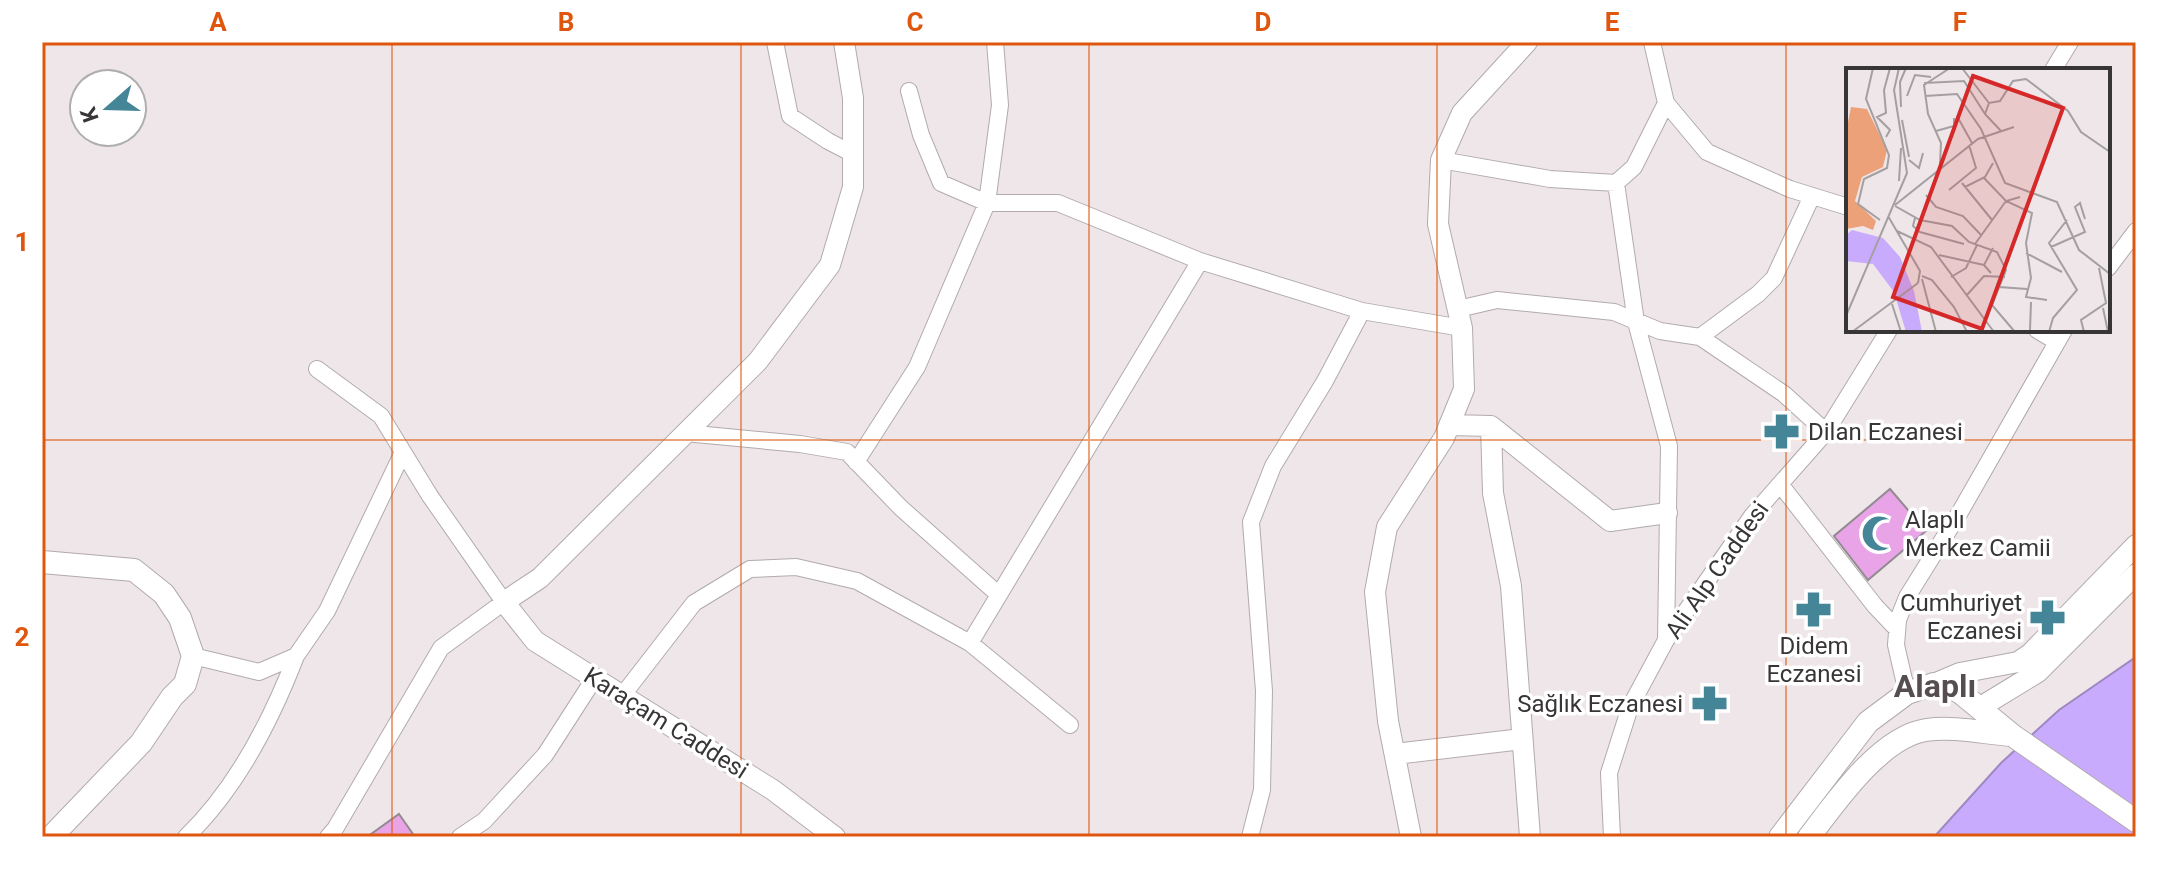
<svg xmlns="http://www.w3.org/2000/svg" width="2178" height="879" viewBox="0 0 2178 879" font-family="Roboto,sans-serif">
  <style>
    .water { fill: #c9abfe; stroke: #9e88c2; stroke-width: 2 }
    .building { fill: #e9a4e7; stroke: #918b91; stroke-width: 2 }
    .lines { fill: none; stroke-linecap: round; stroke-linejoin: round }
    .minor-casing { stroke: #b2aaad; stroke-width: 18 }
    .tertiary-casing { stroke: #b2aaad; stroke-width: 22 }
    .secondary-casing { stroke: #b2aaad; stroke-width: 24 }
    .minor { stroke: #fff; stroke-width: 16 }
    .tertiary { stroke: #fff; stroke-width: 20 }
    .secondary { stroke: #fff; stroke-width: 22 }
    .grid { fill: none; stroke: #df570e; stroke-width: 2; stroke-opacity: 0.55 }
    .labels { text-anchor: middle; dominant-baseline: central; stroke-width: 7; stroke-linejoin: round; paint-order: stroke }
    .poi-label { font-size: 24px; fill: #383536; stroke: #fff; text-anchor: start }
    .street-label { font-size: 24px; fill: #383536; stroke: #fff }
    .district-label { font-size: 32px; font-weight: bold; fill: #554d50; stroke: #fff }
    .inset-road { fill: none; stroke: #a59fa1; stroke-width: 2 }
    .view { fill: #d62828; fill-opacity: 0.15; stroke: #d62828; stroke-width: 4 }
    .inset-edge { fill: none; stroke: #383536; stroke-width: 4 }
    .neatline { fill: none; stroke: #df570e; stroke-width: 3 }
    .grid-label { font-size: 26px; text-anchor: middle; font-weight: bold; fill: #df570e }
  </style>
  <rect width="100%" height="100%" fill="#eee6e8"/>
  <path class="water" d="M 2136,657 L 2136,837 L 1934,837 L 2001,763 L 2059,710 Z"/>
  <path class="building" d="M 1890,489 L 1926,531 L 1868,580 L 1834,536 Z
    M 399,814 L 415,837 L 367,837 Z"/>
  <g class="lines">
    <defs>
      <path id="minor" d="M 775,42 L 790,116 L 828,141 L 853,154
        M 1652,42 L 1666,103 L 1707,152 L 1790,189 L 1848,207
        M 2053,70 L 2070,42
        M 909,91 L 921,135 L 941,183 L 987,203 L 1058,203 L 1200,261 L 1362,311 L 1462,328
        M 1441,160 L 1550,179 L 1616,183 L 1634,167 L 1666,103
        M 1616,183 L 1636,322 L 1669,446 L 1666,640
        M 2108,268 L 2136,231
        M 1458,309 L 1497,300 L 1614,312 L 1660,331 L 1700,337 L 1784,394 L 1826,432
        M 2037,330 L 2057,342
        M 1700,337 L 1758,294 L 1774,278 L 1812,196
        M 317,369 L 381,416 L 430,496 L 504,602 L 441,648 L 335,829 L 328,837
        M 685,433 L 800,444 L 847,452 L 901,508 L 999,595
        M 856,462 L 917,367 L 987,203 L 1000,105 L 995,42
        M 1780,484 L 1875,606 L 1894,626 L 1898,620
        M 970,643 L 1200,261
        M 193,656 L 259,672 L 296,656 L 327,611 L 403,452
        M 1907,693 L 1896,645 L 1898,620 L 1907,597 L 1960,512 L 2064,330
        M 622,696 L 694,603 L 750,569 L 796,567 L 857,581 L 970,643 L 1070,725
        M 186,837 C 237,788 271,721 296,656
        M 460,837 L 484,821 L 545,755 L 594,679
        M 1250,837 L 1262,790 L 1264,691 L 1251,522 L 1273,466 L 1325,381 L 1362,311
        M 1612,837 L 1609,773 L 1630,707 L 1666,640 L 1752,516 L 1826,432 L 1889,330"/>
      <path id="tertiary" d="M 1449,425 L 1491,426 L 1610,521 L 1667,513
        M 1491,426 L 1493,493 L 1511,586 L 1530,837
        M 1934,684 L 1960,673 L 2018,662 L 2030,654 L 2136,545
        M 1979,708 L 2038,672 L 2136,574
        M 1395,754 L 1522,739
        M 835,837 L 773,790 L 535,641 L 504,602 L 540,578 L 758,361 L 830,265 L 853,187 L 853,98 L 844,42
        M 1411,837 L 1388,721 L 1375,592 L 1387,527 L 1444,438 L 1464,389 L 1462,328 L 1438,224 L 1441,160 L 1462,113 L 1527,42"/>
      <path id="secondary" d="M 42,562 L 134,570 L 164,594 L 180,618 L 193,656 L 185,684 L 172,697 L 141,743 L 51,837
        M 1780,837 L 1868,722 L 1907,693 L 1934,684 L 1948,686 L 1961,693 L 2012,735 L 2136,821
        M 1809,837 C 1835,803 1880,737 1926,730 C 1954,726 1984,733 2012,735"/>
    </defs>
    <use href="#minor" class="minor-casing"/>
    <use href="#tertiary" class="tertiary-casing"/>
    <use href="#secondary" class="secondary-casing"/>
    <use href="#minor" class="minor"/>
    <use href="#tertiary" class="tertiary"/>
    <use href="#secondary" class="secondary"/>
  </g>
  <path class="grid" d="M 392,42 L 392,837M 741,42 L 741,837M 1089,42 L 1089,837M 1437,42 L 1437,837M 1786,42 L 1786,837M 42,440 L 2136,440"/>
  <defs>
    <symbol id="pharmacy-bare" viewBox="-9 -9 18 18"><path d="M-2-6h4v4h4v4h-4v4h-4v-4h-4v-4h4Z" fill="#448597" stroke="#fff" stroke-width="2.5" paint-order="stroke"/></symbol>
    <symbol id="mosque-bare" viewBox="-9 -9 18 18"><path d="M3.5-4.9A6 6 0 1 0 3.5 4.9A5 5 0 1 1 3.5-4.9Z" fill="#448597" stroke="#fff" stroke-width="2.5" paint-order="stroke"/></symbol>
  </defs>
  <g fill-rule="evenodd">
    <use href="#pharmacy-bare" x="1756" y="406" width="51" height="51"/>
    <use href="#mosque-bare" x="1854" y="508" width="51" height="51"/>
    <use href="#pharmacy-bare" x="1788" y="584" width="51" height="51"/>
    <use href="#pharmacy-bare" x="2022" y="592" width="51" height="51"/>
    <use href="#pharmacy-bare" x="1684" y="678" width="51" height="51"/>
  </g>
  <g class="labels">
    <g class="poi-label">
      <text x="1808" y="432">Dilan Eczanesi</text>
      <text x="1905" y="520">Alaplı<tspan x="1905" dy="28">Merkez Camii</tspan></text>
      <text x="2022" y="603" text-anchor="end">Cumhuriyet<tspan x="2022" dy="28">Eczanesi</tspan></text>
      <text x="1814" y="646" text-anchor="middle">Didem<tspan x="1814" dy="28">Eczanesi</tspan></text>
      <text x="1683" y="704" text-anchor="end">Sağlık Eczanesi</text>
    </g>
    <g class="street-label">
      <text transform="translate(1717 570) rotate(-55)">Ali Alp Caddesi</text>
      <text transform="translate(666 723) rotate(32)">Karaçam Caddesi</text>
    </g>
    <g class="district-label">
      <text x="1935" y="686">Alaplı</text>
    </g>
  </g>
  <g transform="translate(1846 68)">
    <rect width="264" height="264" fill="#eee6e8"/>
    <path d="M 5,39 L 21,41 L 41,82 L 37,99 L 16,109 L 9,133 L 30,153 L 27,162 L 17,158 L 0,161 L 0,64 Z" fill="#eca178"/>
    <path d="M 6,162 L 37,170 L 54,189 L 68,223 L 76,264 L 60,264 L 48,224 L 27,196 L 0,193 L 0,167 Z" fill="#c9abfe"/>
    <path class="inset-road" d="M 27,0 L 20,31 L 43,87 L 41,100 L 18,111 L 12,136 L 34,152M 116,0 L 143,35 L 154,33 L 167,13 L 180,11 L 222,43 L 235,64 L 264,84M 78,15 L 118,13 L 139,46M 61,28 L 69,7 L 85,9M 79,28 L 111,26 L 135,61 L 159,115 L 211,134 L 233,182 L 264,206M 143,35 L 139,46 L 155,63M 55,39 L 54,14 L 60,0M 111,48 L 126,75M 56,52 L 63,89M 90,63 L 108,58 L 108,50M 40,69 L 44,62 L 31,49 L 40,45 L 38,22 L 44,0M 63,92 L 73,100 L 77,85M 94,96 L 95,75 L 82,46 L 78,17 L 104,0M 138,110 L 160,133 L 186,145 L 180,175 L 185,210 L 180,229 L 201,232M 53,113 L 55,80M 116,115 L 146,152M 119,119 L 139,109 L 147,95M 103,122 L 130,100 L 123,77M 80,127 L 90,139 L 117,148 L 135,167M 49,137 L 132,71 L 168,59M 49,138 L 74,152 L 106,158 L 123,174 L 151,184 L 160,202 L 146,237 L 169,264M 42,148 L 74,203 L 72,215M 69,150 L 67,158 L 74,164 L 118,176M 51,163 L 85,179 L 148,264M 129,176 L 160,133 L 174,129M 205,179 L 239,164 L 229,139 L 234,135 L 239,151M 180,185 L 216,204M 93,187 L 138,197M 145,205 L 138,197 L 147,180M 76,208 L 86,212 L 108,239 L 121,264M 105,209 L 120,200 L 131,177M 76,211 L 90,264M 153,219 L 181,221M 120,228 L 138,208 L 159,209M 46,236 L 55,264M 257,240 L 262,264M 0,248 L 61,105 L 48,22 L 53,0M 184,262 L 185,234M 6,264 L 72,215M 203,264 L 207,250 L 231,222 L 203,175 L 221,152M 238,264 L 235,252 L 260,235 L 253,200"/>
    <path class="view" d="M 127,8 L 217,40 L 136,261 L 47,229 Z"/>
    <rect width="264" height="264" class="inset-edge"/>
  </g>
  <rect width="2178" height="879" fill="none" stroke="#ffffff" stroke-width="88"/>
  <g transform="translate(108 108) rotate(250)"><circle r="38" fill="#ffffff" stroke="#afaeaf" stroke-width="2"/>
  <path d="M0-6L14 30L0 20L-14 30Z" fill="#448597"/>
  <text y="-12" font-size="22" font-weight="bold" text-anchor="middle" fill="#383536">K</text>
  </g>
  <rect x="44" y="44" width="2090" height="791" class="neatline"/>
  <g class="grid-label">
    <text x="218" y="31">A</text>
    <text x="566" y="31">B</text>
    <text x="915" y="31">C</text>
    <text x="1263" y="31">D</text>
    <text x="1612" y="31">E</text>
    <text x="1960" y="31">F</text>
    <text x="22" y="251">1</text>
    <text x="22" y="646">2</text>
  </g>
</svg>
